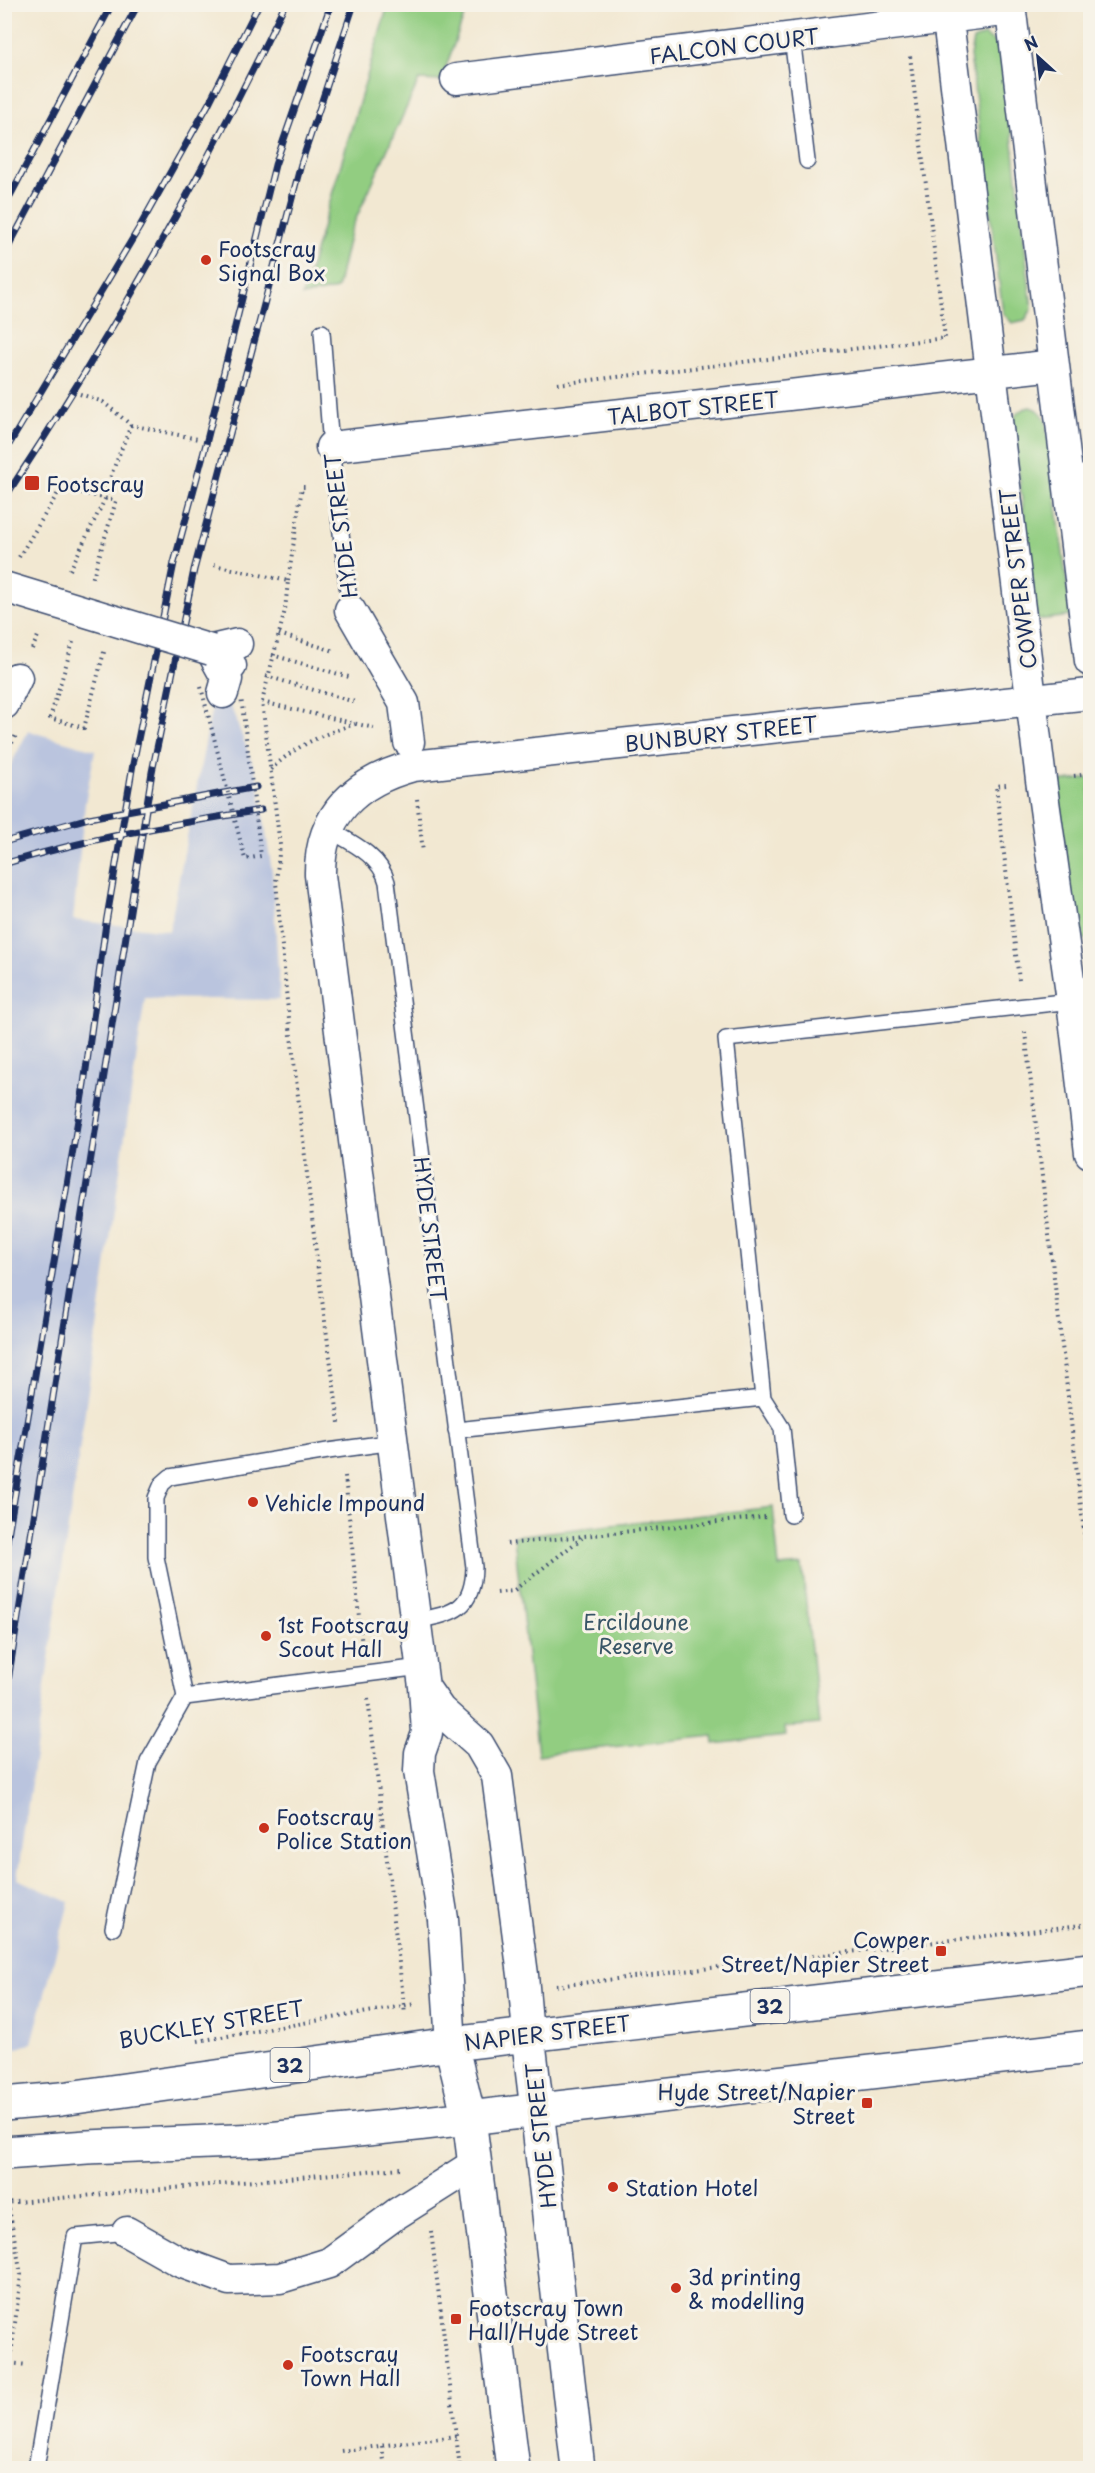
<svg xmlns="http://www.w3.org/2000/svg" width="1095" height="2473" viewBox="0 0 1095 2473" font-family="'Playpen Sans',sans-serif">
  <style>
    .industrial { fill: #bac4de }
    .green { fill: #92cd81; stroke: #567e70; stroke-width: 1.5 }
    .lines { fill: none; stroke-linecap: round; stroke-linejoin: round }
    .lane-casing { stroke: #3b4b6f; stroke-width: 18 }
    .street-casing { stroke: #3b4b6f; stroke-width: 33 }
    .secondary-casing { stroke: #3b4b6f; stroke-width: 36 }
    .primary-casing { stroke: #3b4b6f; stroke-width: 36 }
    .path { stroke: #3b4b6f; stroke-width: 4; stroke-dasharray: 1.5 4.5; stroke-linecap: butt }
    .lane { stroke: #fff; stroke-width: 15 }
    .street { stroke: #fff; stroke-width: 30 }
    .secondary { stroke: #fff; stroke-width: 33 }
    .primary { stroke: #fff; stroke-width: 33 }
    .rail-casing { stroke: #1b2f5e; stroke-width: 7 }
    .rail { stroke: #f7f3e8; stroke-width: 4.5; stroke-dasharray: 14; stroke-linecap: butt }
    .street-bridge-casing { stroke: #3b4b6f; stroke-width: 33; stroke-linecap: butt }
    .path-bridge { stroke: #3b4b6f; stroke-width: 4; stroke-dasharray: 1.5 4.5; stroke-linecap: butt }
    .street-bridge { stroke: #fff; stroke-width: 30 }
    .poi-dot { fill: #c8321e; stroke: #f7f3e8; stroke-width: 2 }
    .labels { text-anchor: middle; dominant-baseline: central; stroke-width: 6; stroke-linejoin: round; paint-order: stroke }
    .shield { fill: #f7f3e8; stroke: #5d6a87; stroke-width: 1.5 }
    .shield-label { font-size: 20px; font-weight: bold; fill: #1b2f5e }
    .street-label { font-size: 21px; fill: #1b2f5e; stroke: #f7f3e8 }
    .poi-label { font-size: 21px; fill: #1b2f5e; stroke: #f7f3e8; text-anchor: start }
    .park-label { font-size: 21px; fill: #395667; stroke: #f7f3e8 }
  </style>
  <rect width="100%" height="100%" fill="#f7f3e8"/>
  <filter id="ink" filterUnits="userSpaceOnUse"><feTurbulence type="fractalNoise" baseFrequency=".0167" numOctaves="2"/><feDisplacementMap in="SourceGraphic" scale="12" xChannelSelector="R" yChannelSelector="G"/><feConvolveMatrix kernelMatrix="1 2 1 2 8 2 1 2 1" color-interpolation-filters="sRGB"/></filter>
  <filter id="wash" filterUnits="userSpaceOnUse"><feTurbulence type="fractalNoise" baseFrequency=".008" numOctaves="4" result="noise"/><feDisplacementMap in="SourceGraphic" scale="24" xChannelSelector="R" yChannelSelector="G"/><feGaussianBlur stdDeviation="1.35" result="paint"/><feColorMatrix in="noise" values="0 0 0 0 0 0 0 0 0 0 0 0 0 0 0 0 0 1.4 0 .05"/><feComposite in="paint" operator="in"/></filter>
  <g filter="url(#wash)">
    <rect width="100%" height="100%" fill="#f2e8d2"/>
    <path class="industrial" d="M 213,702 L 231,707 L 257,775 L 272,872 L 280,1000 L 145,998 L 17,1879 L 69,1902 L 32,2043 L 5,2053 L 4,778 L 28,731 L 95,750 L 85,803 L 73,920 L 169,931 Z"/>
    <path class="green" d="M 388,5 L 468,5 L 441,81 L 419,80 L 350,232 L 337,289 L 302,296 Z
      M 984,35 L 997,44 L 1003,55 L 1032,309 L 1025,320 L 1012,323 L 1003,313 L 970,55 L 973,40 Z
      M 1030,407 C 1039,410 1043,413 1046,422 L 1071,616 L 1037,620 L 1013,427 C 1013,415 1018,410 1030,407 Z
      M 1090,778 L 1090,941 C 1081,940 1077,929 1074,921 L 1056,782 Z
      M 773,1507 L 779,1567 L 802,1565 L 819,1724 L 785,1727 L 786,1736 L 714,1744 L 713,1736 L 538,1755 L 514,1536 Z"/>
  </g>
  <g filter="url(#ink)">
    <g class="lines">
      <defs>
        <path id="lane" d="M 792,37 L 807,161
          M 322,332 L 331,447 L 350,610
          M 1068,475 L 1090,472
          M 328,829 C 350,842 380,855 387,882 L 474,1567 C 473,1610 454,1613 416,1621
          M 456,1430 L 763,1398
          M 791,1515 L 782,1428 L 763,1398 L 726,1039 L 1072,1001
          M 185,1697 L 421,1667
          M 113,1928 L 148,1762 L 185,1697 L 156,1557 L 156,1498 L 162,1484 L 170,1477 L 328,1451 L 394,1442
          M 36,2468 L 75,2237 L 127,2232"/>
        <path id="street" d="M 946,4 L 1041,780 L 1072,1001 L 1090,1153
          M 1010,4 L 1090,661
          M 456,79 L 1011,10
          M 331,447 L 1054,365
          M 350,610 L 404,703 L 409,742
          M 211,650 L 227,679 L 223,693
          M 231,666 L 211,650 L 237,644
          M 4,704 L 17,678
          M 424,1687 L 440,1710 L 479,1745 L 497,1776 L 523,1975 L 528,2035
          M 451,2044 L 443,1919 L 419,1771 L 420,1753 L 427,1733 L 424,1687 L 320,875 C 319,814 357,781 413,766 L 1090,694
          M 127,2232 L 180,2262 L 229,2280 L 280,2278 L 329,2263 L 396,2214 L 475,2164"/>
        <path id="secondary" d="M 537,2110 L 578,2468
          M 469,2118 L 513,2468"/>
        <path id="primary" d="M 528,2035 L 537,2110
          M 451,2044 L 469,2118
          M 4,2104 L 61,2099 L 451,2044 L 1090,1970
          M 4,2153 L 87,2147 L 259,2140 L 416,2124 L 1090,2047"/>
      </defs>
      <use href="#lane" class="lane-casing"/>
      <use href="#street" class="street-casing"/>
      <use href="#secondary" class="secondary-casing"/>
      <use href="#primary" class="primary-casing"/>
      <path class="path" d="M 4,10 L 8,4
        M 558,384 L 945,338 L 910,56
        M 80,394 L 103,402 L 131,425 L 198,439
        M 4,428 L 9,431
        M 19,557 L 61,488 L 116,501 L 92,580
        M 214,565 L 288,581 L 285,610 L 262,702 L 280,845 L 276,882 L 287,1001 L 319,1278 L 339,1423
        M 70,570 L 105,499 L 111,475 L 131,425
        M 288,581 L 302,487 L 308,487
        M 279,634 L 334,651
        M 73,642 L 50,718 L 84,728 L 104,652
        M 32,649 L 39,634
        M 272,655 L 349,677
        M 266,676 L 355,702
        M 262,702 L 374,728
        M 4,759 L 16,735
        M 271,770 C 292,747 325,733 355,724
        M 1074,776 L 1090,774
        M 1006,785 L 996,786 L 1019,980
        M 417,799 L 423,852
        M 1025,1032 L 1090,1583
        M 345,1476 L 362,1647
        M 507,1544 L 766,1517
        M 497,1593 L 513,1591 L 582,1538
        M 368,1699 L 405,2014
        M 556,1986 L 1090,1924
        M 198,2041 L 415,2004
        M 4,2203 L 401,2168
        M 8,2203 L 21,2275 L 10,2363 L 27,2365
        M 431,2231 L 460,2468
        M 382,2446 L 385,2468
        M 341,2451 L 456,2436"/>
      <use href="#lane" class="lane"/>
      <use href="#street" class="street"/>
      <use href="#secondary" class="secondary"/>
      <use href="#primary" class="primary"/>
      <defs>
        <path id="rail" d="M 4,207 L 112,4
          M 4,255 L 138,4
          M 4,453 L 139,228 L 208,105 L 259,4
          M 4,499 C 109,341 203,175 285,4
          M 4,842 L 89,818 L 256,787
          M 4,864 C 88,838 174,824 261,810
          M 4,1559 L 84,1084 L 106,923 L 133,764 L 174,563 L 206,444 L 275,165 L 331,4
          M 4,1706 L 152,772 L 194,570 L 301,164 L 354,4"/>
      </defs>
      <use href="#rail" class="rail-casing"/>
      <use href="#rail" class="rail"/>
      <defs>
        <path id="street-bridge" d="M 4,587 L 211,650"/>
      </defs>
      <use href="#street-bridge" class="street-bridge-casing"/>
      <path class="path-bridge" d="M 201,687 L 245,859 L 261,856 L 241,697"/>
      <use href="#street-bridge" class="street-bridge"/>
    </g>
  </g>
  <g class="poi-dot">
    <circle cx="206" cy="260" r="6"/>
    <rect x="24" y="475" width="16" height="16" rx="3"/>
    <circle cx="253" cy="1502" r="6"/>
    <circle cx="266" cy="1636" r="6"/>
    <circle cx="264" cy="1828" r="6"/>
    <rect x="935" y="1945" width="12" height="12" rx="3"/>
    <rect x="861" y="2097" width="12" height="12" rx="3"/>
    <circle cx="613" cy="2187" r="6"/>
    <circle cx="676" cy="2288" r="6"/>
    <rect x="450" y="2313" width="12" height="12" rx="3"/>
    <circle cx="288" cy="2365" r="6"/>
  </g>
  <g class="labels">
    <g class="shield">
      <rect x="750.5" y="1989" width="39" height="34" rx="4.5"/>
      <rect x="270.5" y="2048" width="39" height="34" rx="4.5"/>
    </g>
    <g class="shield-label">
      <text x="770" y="2006">32</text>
      <text x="290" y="2065">32</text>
    </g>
    <g class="street-label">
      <text transform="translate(734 45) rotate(-7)">FALCON COURT</text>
      <text transform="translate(693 407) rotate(-6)">TALBOT STREET</text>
      <text transform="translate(340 526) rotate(-97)">HYDE STREET</text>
      <text transform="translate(1017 579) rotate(-97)">COWPER STREET</text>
      <text transform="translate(721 733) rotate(-6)">BUNBURY STREET</text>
      <text transform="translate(431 1229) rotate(83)">HYDE STREET</text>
      <text transform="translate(211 2023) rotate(-10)">BUCKLEY STREET</text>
      <text transform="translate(547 2032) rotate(-7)">NAPIER STREET</text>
      <text transform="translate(540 2136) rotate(-96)">HYDE STREET</text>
    </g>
    <g class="poi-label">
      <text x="218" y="248">Footscray<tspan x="218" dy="24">Signal Box</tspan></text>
      <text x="46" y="483">Footscray</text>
      <text x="265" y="1502">Vehicle Impound</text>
      <text x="278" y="1624">1st Footscray<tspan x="278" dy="24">Scout Hall</tspan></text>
      <text x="276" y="1816">Footscray<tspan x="276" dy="24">Police Station</tspan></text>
      <text x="929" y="1939" text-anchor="end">Cowper<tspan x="929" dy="24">Street/Napier Street</tspan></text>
      <text x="855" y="2091" text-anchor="end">Hyde Street/Napier<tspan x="855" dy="24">Street</tspan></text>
      <text x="625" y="2187">Station Hotel</text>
      <text x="688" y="2276">3d printing<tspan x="688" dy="24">&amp; modelling</tspan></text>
      <text x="468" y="2307">Footscray Town<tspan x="468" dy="24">Hall/Hyde Street</tspan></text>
      <text x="300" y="2353">Footscray<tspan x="300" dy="24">Town Hall</tspan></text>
    </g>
    <g class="park-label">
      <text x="636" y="1621">Ercildoune<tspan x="636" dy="24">Reserve</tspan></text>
    </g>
  </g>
  <rect width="1095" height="2473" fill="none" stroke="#f7f3e8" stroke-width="24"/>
  <g transform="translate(1038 57) rotate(333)" stroke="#f7f3e8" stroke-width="4.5" paint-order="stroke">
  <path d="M0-4.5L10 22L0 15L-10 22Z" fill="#1b2f5e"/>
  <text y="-9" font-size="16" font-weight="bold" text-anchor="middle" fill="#1b2f5e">N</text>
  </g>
</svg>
